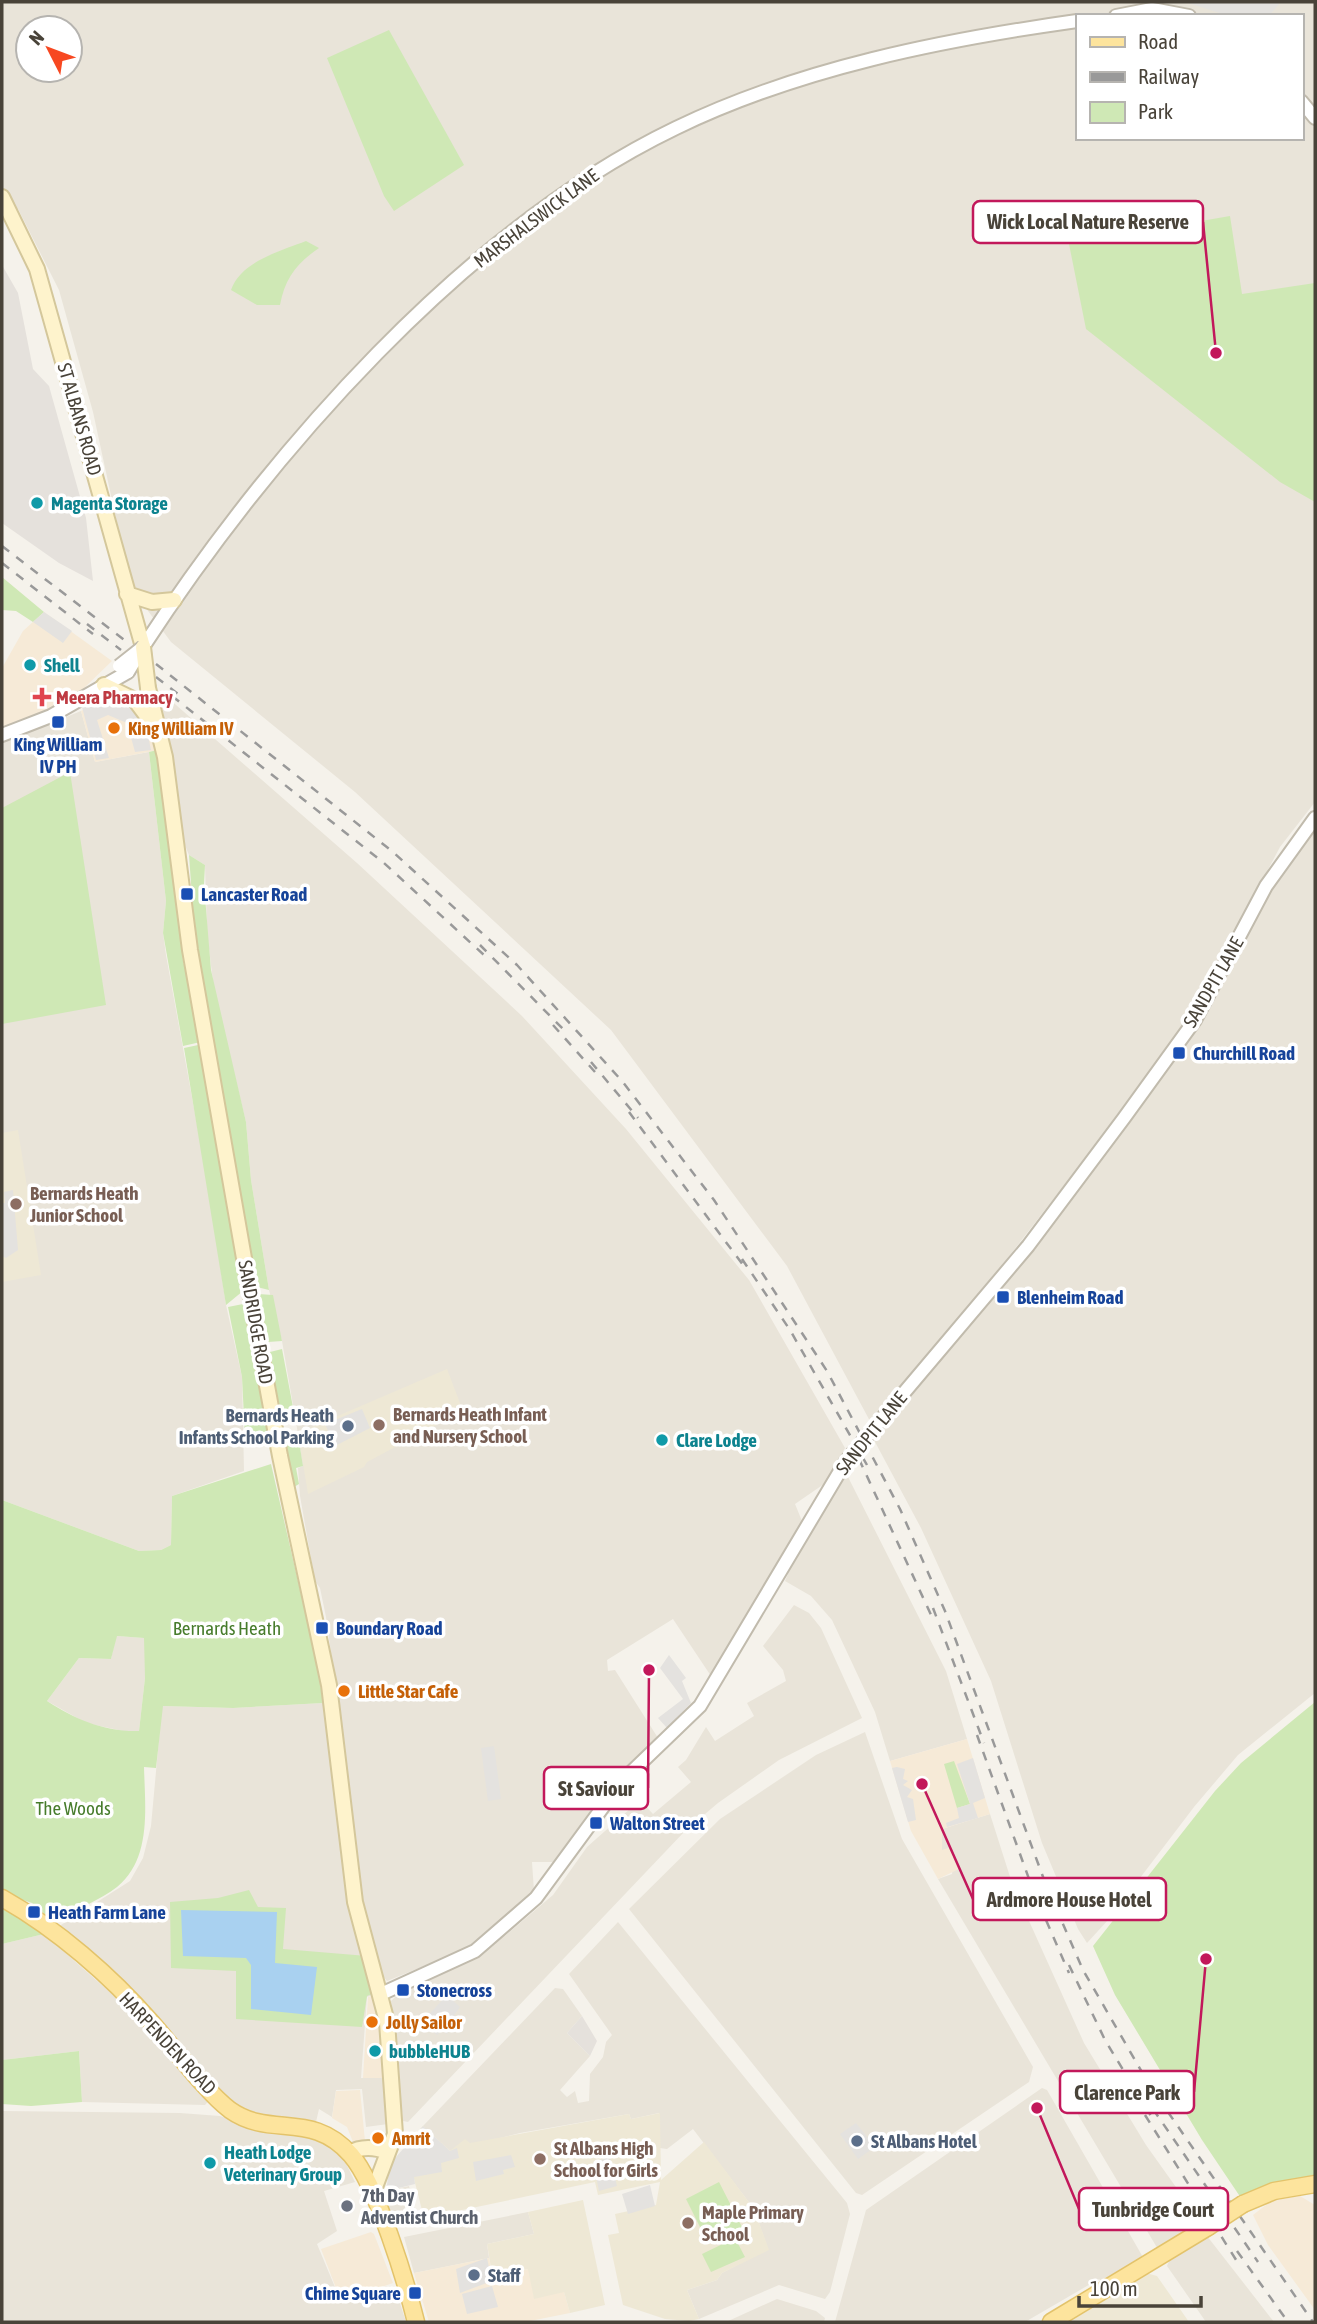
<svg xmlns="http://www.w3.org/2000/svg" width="1317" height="2324" viewBox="0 0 1317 2324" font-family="'Asap Condensed',sans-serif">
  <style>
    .residential { fill: #e9e4d9; fill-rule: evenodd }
    .commercial { fill: #f6ead7 }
    .industrial { fill: #e5e1dc }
    .education { fill: #eee8d5 }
    .green { fill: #cfe8b5; fill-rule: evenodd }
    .parking { fill: #e4e2df }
    .water { fill: #a9d1f0 }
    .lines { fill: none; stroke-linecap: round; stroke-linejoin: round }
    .tertiary-casing { stroke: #c1bbad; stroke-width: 16 }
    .secondary-casing { stroke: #d4c79b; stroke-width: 18 }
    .primary-casing { stroke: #e3c36b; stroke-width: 19 }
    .tertiary { stroke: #fff; stroke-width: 12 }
    .secondary { stroke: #fef3cc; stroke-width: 14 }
    .primary { stroke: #fde49d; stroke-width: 16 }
    .rail { stroke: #999; stroke-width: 2.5; stroke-dasharray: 9 9; stroke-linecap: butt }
    .tertiary-bridge-casing { stroke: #c1bbad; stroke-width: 16; stroke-linecap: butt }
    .secondary-bridge-casing { stroke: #d4c79b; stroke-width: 18; stroke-linecap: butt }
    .primary-bridge-casing { stroke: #e3c36b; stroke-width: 19; stroke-linecap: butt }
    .tertiary-bridge { stroke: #fff; stroke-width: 12 }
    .secondary-bridge { stroke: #fef3cc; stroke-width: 14 }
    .primary-bridge { stroke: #fde49d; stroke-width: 16 }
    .culture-dot { fill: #0f9aa8; stroke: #fff; stroke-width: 2.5 }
    .health-dot { fill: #e0444e; stroke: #fff; stroke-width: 2.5 }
    .transit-dot { fill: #1a4fb4; stroke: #fff; stroke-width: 2.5 }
    .food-dot { fill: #e8710a; stroke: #fff; stroke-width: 2.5 }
    .education-dot { fill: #8d6e63; stroke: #fff; stroke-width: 2.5 }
    .service-dot { fill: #5c6f8a; stroke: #fff; stroke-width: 2.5 }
    .worship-dot { fill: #6b7280; stroke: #fff; stroke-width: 2.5 }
    .labels { text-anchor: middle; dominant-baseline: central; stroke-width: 7; stroke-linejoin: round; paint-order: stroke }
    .street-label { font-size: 19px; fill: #494339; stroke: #fff }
    .culture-label { font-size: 19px; font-weight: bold; fill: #0d838f; stroke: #fff; text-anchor: start }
    .health-label { font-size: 19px; font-weight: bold; fill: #be3a42; stroke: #fff; text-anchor: start }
    .food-label { font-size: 19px; font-weight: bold; fill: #c56008; stroke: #fff; text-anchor: start }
    .transit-label { font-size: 19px; font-weight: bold; fill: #164399; stroke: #fff; text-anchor: start }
    .education-label { font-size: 19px; font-weight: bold; fill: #785e54; stroke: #fff; text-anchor: start }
    .service-label { font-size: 19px; font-weight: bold; fill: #4e5e75; stroke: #fff; text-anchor: start }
    .park-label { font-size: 19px; fill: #477c2c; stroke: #fff }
    .worship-label { font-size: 19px; font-weight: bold; fill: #5b616d; stroke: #fff; text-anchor: start }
    .leader { fill: none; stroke: #c2185b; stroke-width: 2.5 }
    .callout-dot { fill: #c2185b; stroke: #fff; stroke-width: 2.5 }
    .callout { fill: #fff; stroke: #c2185b; stroke-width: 2.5 }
    .callout-label { font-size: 21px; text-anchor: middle; font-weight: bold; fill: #494339 }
  </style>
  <rect width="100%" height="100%" fill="#f5f2eb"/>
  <path class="residential" d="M 2,2 L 1315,2 L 1315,802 L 1280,847 L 1179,1037 L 1010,1255 L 871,1423 L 787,1266 L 611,1030 L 355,792 L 171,642 L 131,588 L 93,412 L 59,290 L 18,209 L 2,214 ZM 1077,16 L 1301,16 L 1301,138 L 1077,138 ZM 28,28 L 70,28 L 70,70 L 28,70 Z
    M 160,691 L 357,863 L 522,1016 L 626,1129 L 749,1280 L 845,1448 L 824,1484 L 795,1504 L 802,1521 L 711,1676 L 673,1619 L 607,1660 L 608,1671 L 615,1670 L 658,1738 L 610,1784 L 553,1862 L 532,1862 L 534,1891 L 471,1947 L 387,1981 L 371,1962 L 351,1891 L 342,1734 L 328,1669 L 333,1668 L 326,1617 L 320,1588 L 315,1581 L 300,1496 L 298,1468 L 303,1466 L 298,1434 L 282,1341 L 269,1290 L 251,1180 L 246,1122 L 214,990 L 207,932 L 205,865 L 189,855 L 181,836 Z
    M 81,711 L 95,762 L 149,752 L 166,901 L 163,933 L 166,955 L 208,1185 L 226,1305 L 242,1377 L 244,1471 L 172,1496 L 171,1545 L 161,1550 L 139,1551 L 2,1500 L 2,743 Z
    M 1315,829 L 1315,1693 L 1238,1755 L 1194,1807 L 1108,1920 L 1087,1943 L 1078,1929 L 1042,1843 L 991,1681 L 921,1528 L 874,1440 L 875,1427 L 967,1319 L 1195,1020 L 1290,860 Z
    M 846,1473 L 946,1671 L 967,1739 L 890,1761 L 875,1712 L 832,1620 L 811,1596 L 785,1581 L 796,1555 Z
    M 794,1605 L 809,1613 L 821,1628 L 862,1718 L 779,1760 L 718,1803 L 685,1831 L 408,2122 L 403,2121 L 391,2001 L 407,1986 L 466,1962 L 506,1935 L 553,1895 L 587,1847 L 640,1800 L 653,1814 L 691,1782 L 678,1767 L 686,1760 L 706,1727 L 715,1741 L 754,1716 L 747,1703 L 786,1681 L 783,1670 L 763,1646 Z
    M 116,1636 L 145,1638 L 145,1678 L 139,1731 L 123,1731 L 86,1723 L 47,1701 L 79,1658 L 111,1659 Z
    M 323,1703 L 349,1891 L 378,1993 L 367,1997 L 361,2078 L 388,2078 L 388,2124 L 366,2127 L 362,2089 L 336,2090 L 332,2117 L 319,2109 L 316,2122 L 247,2112 L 228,2098 L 50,1932 L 130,1881 L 143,1858 L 151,1826 L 162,1706 L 233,1708 Z
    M 865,1732 L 902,1839 L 1033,2067 L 1029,2082 L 862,2195 L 856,2193 L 629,1909 L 720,1819 L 816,1755 Z
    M 990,1814 L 1012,1883 L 1084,2043 L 1146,2145 L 1203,2225 L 1159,2251 L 938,1879 L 952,1874 L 954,1858 L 942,1851 L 942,1829 Z
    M 618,1922 L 847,2203 L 850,2214 L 830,2292 L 825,2299 L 779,2285 L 699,2319 L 687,2290 L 717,2280 L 722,2273 L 768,2249 L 754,2209 L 693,2129 L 667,2149 L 660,2148 L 659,2113 L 631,2119 L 629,2114 L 520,2133 L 450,2151 L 423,2126 L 555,1988 L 563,1989 L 582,2016 L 567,2033 L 590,2056 L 560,2090 L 567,2097 L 575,2091 L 578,2103 L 589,2101 L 590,2074 L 603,2057 L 606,2042 L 612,2035 L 569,1974 Z
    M 44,1934 L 121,2002 L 211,2098 L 205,2105 L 82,2102 L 79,2051 L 2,2060 L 2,1944 Z
    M 1042,2088 L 1047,2090 L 1144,2259 L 1103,2283 L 1099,2279 L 1025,2322 L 835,2322 L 866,2210 Z
    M 2,2111 L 180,2113 L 220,2116 L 236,2122 L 319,2135 L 342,2155 L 355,2182 L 324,2191 L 337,2231 L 317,2244 L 342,2304 L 390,2286 L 398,2297 L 406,2322 L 2,2322 Z
    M 409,2186 L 417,2219 L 394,2224 L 387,2208 L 386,2191 Z
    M 528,2212 L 534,2234 L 487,2244 L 489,2258 L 414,2273 L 404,2237 Z
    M 1207,2236 L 1274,2322 L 1206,2322 L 1167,2266 L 1170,2259 Z
    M 777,2299 L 816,2311 L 825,2318 L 824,2322 L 726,2322 Z"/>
  <path class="commercial" d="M 44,612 L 112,661 L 82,690 L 38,717 L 2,729 L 2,668 L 23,631 Z
    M 108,697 L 125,698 L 144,717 L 159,750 L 95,762 L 81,711 Z
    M 967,1739 L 990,1814 L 942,1829 L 942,1850 L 951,1847 L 959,1869 L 938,1879 L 911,1831 L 890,1761 Z
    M 378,1994 L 388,2078 L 363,2078 L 368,1997 Z
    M 360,2090 L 365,2141 L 353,2142 L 347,2127 L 332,2118 L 336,2091 Z
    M 1300,2196 L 1315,2205 L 1315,2310 L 1268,2245 L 1253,2215 L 1271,2201 Z
    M 371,2232 L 374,2234 L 393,2283 L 341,2301 L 321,2249 Z
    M 489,2258 L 492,2274 L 528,2269 L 564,2292 L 570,2313 L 525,2322 L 429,2322 L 414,2273 Z"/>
  <path class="industrial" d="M 2,265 L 18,293 L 33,369 L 49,386 L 86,518 L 93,581 L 59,563 L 2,523 Z
    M 582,2016 L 597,2041 L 590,2056 L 567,2033 Z"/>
  <path class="education" d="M 18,1130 L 41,1275 L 2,1282 L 2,1133 Z
    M 447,1369 L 463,1411 L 367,1462 L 364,1467 L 308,1494 L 298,1433 Z
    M 660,2113 L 661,2180 L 704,2142 L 754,2209 L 769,2250 L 722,2273 L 717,2280 L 687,2290 L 699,2319 L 689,2321 L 665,2319 L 623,2305 L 608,2235 L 619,2233 L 615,2214 L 656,2205 L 660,2182 L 598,2195 L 595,2182 L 424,2218 L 411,2167 L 417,2132 L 423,2126 L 450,2151 L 465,2139 L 470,2143 L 629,2114 L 631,2119 Z
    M 583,2200 L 605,2305 L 570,2313 L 564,2292 L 534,2299 L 528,2269 L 492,2274 L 487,2244 L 534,2234 L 528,2212 Z
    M 1146,2273 L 1157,2276 L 1189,2322 L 1061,2322 Z"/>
  <path class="green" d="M 389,30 L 464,165 L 394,211 L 384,196 L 327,58 Z
    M 1230,216 L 1242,294 L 1315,283 L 1315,502 L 1280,482 L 1086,329 L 1069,244 Z
    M 306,241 L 319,248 C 297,263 285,278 280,305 L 257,305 L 231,290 C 241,261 281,251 306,241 Z
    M 2,577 L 44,612 L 33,622 L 16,611 L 2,610 Z
    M 157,750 L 174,853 L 183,961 L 205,1041 L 183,1046 L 163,933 L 166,901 L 149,752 Z
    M 70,772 L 106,1005 L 2,1024 L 2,808 Z
    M 189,855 L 205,865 L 204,884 L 211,970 L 246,1122 L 251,1180 L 269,1290 L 257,1287 L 250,1262 L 195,939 Z
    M 203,1044 L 243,1291 L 226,1305 L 184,1048 Z
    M 258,1294 L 273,1295 L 282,1341 L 268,1342 Z
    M 248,1303 L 272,1435 L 245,1438 L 242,1377 L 228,1307 Z
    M 282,1349 L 295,1418 L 273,1424 L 262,1354 Z
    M 298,1435 L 303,1466 L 296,1468 L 299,1484 L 294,1487 L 284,1438 Z
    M 271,1464 L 318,1668 L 323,1703 L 233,1708 L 163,1706 L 156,1768 L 144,1767 C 145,1807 152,1859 117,1887 C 100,1900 78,1908 59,1920 L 48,1917 L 32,1903 L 2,1893 L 2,1500 L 139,1551 L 161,1550 L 171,1545 L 172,1496 ZM 117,1636 L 144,1638 L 145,1678 L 139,1731 C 104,1732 75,1719 47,1701 L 79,1658 L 111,1659 Z
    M 1315,1702 L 1315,2178 L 1243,2201 L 1202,2140 L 1115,1995 L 1093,1946 L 1215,1791 L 1241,1763 Z
    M 954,1761 L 970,1804 L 957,1808 L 944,1764 Z
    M 249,1890 L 258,1907 L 286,1908 L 283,1949 L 367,1956 L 377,1992 L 367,1996 L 362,2027 L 236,2019 L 236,1971 L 171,1968 L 170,1902 L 218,1898 Z
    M 2,1904 L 44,1934 L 2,1944 Z
    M 79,2051 L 82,2102 L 31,2106 L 2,2104 L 2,2060 Z
    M 719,2182 L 742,2227 L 708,2243 L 686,2199 Z
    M 735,2238 L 745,2257 L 711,2272 L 702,2254 Z"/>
  <path class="parking" d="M 1185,2 L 1279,2 L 1280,3 L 1269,16 L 1229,16 Z
    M 44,612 L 72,631 L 63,643 L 33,622 Z
    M 107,698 L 132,706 L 146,726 L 151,750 L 135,752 L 127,723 L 108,715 L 97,720 L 109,758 L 96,760 L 82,707 Z
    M 13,1190 L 18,1250 L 6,1258 L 2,1256 L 2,1203 L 5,1203 L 4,1192 Z
    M 362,1409 L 370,1428 L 335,1446 L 325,1424 Z
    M 669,1655 L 686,1678 L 682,1681 L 691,1703 L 667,1728 L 658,1718 L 683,1699 L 660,1668 Z
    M 494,1746 L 501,1799 L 488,1801 L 481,1748 Z
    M 973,1758 L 985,1798 L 973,1803 L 978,1818 L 947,1827 L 946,1823 L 959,1818 L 957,1808 L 970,1804 L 957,1764 Z
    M 897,1767 L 905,1769 L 903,1779 L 908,1781 L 903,1785 L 912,1790 L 907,1797 L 913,1799 L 916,1820 L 908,1822 L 892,1768 Z
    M 447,1995 L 460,2007 L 447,2025 L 451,2029 L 447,2034 L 442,2030 L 437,2035 L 422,2022 Z
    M 856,2123 L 875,2147 L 858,2159 L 840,2134 Z
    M 423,2126 L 450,2151 L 457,2148 L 459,2158 L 441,2163 L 442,2172 L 414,2177 L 415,2184 L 386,2191 L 390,2164 Z
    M 511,2155 L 515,2167 L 503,2170 L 504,2174 L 476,2181 L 473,2162 Z
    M 610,2157 L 617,2186 L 599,2191 L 593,2162 Z
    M 650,2185 L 655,2206 L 628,2214 L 622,2194 Z
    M 487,2258 L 492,2281 L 460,2293 L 456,2269 Z
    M 492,2286 L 498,2307 L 467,2314 L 462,2294 Z"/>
  <path class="water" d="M 181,1910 L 277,1912 L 275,1963 L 317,1967 L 311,2015 L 251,2009 L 251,1965 L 246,1958 L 183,1956 Z"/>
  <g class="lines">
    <defs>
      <path id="tertiary" d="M 1116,16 L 1152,9 L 1189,16
        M 1301,101 L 1315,118
        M 143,647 C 270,453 464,230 676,128 C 800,68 942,40 1077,21
        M 2,735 L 51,716 L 128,672
        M 875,1427 L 1028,1246 L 1124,1118 L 1195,1020 L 1266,886 L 1315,818
        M 381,1994 L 475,1951 L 536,1898 L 622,1781 L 700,1706 L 846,1461"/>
      <path id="secondary" d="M 2,197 L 37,269 L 143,647
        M 127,594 L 152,602 L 174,600
        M 104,685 L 135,700 L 153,724
        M 148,688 L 165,757 L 190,950 L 255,1321 L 280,1456 L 329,1685 L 355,1902 L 387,2022 L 395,2134 L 372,2195
        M 349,2153 C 361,2146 375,2147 388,2152"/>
      <path id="primary" d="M 2,1898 C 57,1929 111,1976 152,2023 C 174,2048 205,2091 230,2110 C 271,2139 312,2110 351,2155 C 377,2185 406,2282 416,2322
        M 1243,2204 L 1274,2191 L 1315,2184
        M 1051,2322 L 1208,2227"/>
    </defs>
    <use href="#tertiary" class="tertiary-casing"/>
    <use href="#secondary" class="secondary-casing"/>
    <use href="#primary" class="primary-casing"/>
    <use href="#tertiary" class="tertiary"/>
    <use href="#secondary" class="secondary"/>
    <use href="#primary" class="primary"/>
    <path class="rail" d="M 2,546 L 127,642
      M 2,563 L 93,634
      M 87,624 L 121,650
      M 156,664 L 393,852 L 517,965 L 622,1081 L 714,1200 L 827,1371 L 900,1509 L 945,1611 L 1046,1885 L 1083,1970 L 1150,2086 L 1313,2322
      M 156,677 L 182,697
      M 172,696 L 384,863 L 484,955
      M 480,945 L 564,1030
      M 553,1025 L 595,1072
      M 591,1062 L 638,1118
      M 629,1112 L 746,1269
      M 742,1259 L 790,1330 L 867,1465
      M 859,1459 L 932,1617
      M 933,1608 L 984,1743
      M 977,1735 L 1033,1890 L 1069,1973
      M 1069,1965 L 1105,2040 L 1154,2121
      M 1153,2109 L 1258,2262
      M 1145,2115 L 1238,2263
      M 1237,2251 L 1288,2322"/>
    <defs>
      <path id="tertiary-bridge" d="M 119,666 L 143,647
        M 128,672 L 141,650
        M 846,1461 L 875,1427"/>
      <path id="secondary-bridge" d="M 143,647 L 148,688"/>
      <path id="primary-bridge" d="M 1208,2227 L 1243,2204"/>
    </defs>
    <use href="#tertiary-bridge" class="tertiary-bridge-casing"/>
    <use href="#secondary-bridge" class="secondary-bridge-casing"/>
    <use href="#primary-bridge" class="primary-bridge-casing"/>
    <use href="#tertiary-bridge" class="tertiary-bridge"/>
    <use href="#secondary-bridge" class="secondary-bridge"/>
    <use href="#primary-bridge" class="primary-bridge"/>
  </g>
  <g class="culture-dot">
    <circle cx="37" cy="503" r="7"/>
    <circle cx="30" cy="665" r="7"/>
    <circle cx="662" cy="1440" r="7"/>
    <circle cx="375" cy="2051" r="7"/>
    <circle cx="210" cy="2163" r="7"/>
  </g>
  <path class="health-dot" d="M38.5 686.5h7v7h7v7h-7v7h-7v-7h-7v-7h7z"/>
  <g class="transit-dot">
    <rect x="51" y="715" width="14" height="14" rx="3.5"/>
    <rect x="180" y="887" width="14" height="14" rx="3.5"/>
    <rect x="1172" y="1046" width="14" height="14" rx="3.5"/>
    <rect x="996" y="1290" width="14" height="14" rx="3.5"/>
    <rect x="315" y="1621" width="14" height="14" rx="3.5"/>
    <rect x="589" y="1816" width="14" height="14" rx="3.5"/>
    <rect x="27" y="1905" width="14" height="14" rx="3.5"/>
    <rect x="396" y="1983" width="14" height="14" rx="3.5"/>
    <rect x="408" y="2286" width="14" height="14" rx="3.5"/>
  </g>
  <g class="food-dot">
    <circle cx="114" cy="728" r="7"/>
    <circle cx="344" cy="1691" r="7"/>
    <circle cx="372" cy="2022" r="7"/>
    <circle cx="378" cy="2138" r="7"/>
  </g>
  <g class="education-dot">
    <circle cx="16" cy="1204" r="7"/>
    <circle cx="379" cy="1425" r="7"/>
    <circle cx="540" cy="2159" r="7"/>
    <circle cx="688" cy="2223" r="7"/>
  </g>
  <g class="service-dot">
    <circle cx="348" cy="1426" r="7"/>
    <circle cx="857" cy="2141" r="7"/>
    <circle cx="474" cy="2275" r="7"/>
  </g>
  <circle class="worship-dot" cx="347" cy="2206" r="7"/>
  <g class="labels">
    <g class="street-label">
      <text transform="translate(536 218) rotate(-37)">MARSHALSWICK LANE</text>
      <text transform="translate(80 419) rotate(74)">ST ALBANS ROAD</text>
      <text transform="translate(1213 982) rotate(-60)">SANDPIT LANE</text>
      <text transform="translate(256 1322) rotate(80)">SANDRIDGE ROAD</text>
      <text transform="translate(871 1433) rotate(-51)">SANDPIT LANE</text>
      <text transform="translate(168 2043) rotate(47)">HARPENDEN ROAD</text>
    </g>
    <g class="culture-label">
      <text x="51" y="503">Magenta Storage</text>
      <text x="44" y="665">Shell</text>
      <text x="676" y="1440">Clare Lodge</text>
      <text x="389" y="2051">bubbleHUB</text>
      <text x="224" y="2152">Heath Lodge<tspan x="224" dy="22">Veterinary Group</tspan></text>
    </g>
    <g class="health-label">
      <text x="56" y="697">Meera Pharmacy</text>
    </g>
    <g class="food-label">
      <text x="128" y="728">King William IV</text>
      <text x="358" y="1691">Little Star Cafe</text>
      <text x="386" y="2022">Jolly Sailor</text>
      <text x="392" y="2138">Amrit</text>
    </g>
    <g class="transit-label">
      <text x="58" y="744" text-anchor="middle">King William<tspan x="58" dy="22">IV PH</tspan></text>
      <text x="201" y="894">Lancaster Road</text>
      <text x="1193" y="1053">Churchill Road</text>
      <text x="1017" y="1297">Blenheim Road</text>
      <text x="336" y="1628">Boundary Road</text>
      <text x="610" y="1823">Walton Street</text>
      <text x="48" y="1912">Heath Farm Lane</text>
      <text x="417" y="1990">Stonecross</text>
      <text x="401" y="2293" text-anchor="end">Chime Square</text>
    </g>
    <g class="education-label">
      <text x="30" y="1193">Bernards Heath<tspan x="30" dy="22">Junior School</tspan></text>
      <text x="393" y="1414">Bernards Heath Infant<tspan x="393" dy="22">and Nursery School</tspan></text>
      <text x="554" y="2148">St Albans High<tspan x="554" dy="22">School for Girls</tspan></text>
      <text x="702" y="2212">Maple Primary<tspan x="702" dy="22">School</tspan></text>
    </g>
    <g class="service-label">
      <text x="334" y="1415" text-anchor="end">Bernards Heath<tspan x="334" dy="22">Infants School Parking</tspan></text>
      <text x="871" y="2141">St Albans Hotel</text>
      <text x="488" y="2275">Staff</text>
    </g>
    <g class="park-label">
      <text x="227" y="1628">Bernards Heath</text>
      <text x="73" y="1808">The Woods</text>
    </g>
    <g class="worship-label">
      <text x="361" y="2195">7th Day<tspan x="361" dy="22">Adventist Church</tspan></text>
    </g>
  </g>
  <path class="leader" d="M1216 353L1203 222M649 1670L648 1788M922 1784L973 1899M1206 1959L1194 2092M1037 2108L1079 2209"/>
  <g class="callout-dot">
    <circle cx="1216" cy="353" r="7"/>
    <circle cx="649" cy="1670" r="7"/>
    <circle cx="922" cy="1784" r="7"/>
    <circle cx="1206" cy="1959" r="7"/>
    <circle cx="1037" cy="2108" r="7"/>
  </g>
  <g class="callout">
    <rect x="973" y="201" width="230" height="42" rx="7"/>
    <rect x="544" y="1767" width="104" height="42" rx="7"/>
    <rect x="973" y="1878" width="193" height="42" rx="7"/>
    <rect x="1060" y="2071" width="134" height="42" rx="7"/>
    <rect x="1079" y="2188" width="149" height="42" rx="7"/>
  </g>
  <g class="callout-label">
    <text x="1088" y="229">Wick Local Nature Reserve</text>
    <text x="596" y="1796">St Saviour</text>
    <text x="1069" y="1907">Ardmore House Hotel</text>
    <text x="1127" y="2100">Clarence Park</text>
    <text x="1153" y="2217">Tunbridge Court</text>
  </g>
  <rect width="1317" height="2324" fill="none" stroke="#494339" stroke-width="7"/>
  <rect x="1076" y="14" width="228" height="126" fill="#ffffff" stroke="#b6b4b0" stroke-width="2"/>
  <rect x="1090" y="37" width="35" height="10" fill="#fde49d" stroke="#b6b4b0" stroke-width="2"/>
  <text x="1138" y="49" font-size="21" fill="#494339">Road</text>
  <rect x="1090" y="72" width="35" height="10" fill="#999999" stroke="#b6b4b0" stroke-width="2"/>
  <text x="1138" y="84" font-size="21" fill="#494339">Railway</text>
  <rect x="1090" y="102" width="35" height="21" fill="#cfe8b5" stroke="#b6b4b0" stroke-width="2"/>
  <text x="1138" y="119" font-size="21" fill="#494339">Park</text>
  <g transform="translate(49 49) rotate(312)"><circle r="33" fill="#ffffff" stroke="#b6b4b0" stroke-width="2"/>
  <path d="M0-5L12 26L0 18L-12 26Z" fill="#f74821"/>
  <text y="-10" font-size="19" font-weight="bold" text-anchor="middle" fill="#494339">N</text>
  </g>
  <path d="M1079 2296v10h122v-10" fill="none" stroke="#494339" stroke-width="3.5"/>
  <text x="1090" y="2296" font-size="21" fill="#494339" stroke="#ffffff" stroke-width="5" paint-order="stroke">100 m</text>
</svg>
